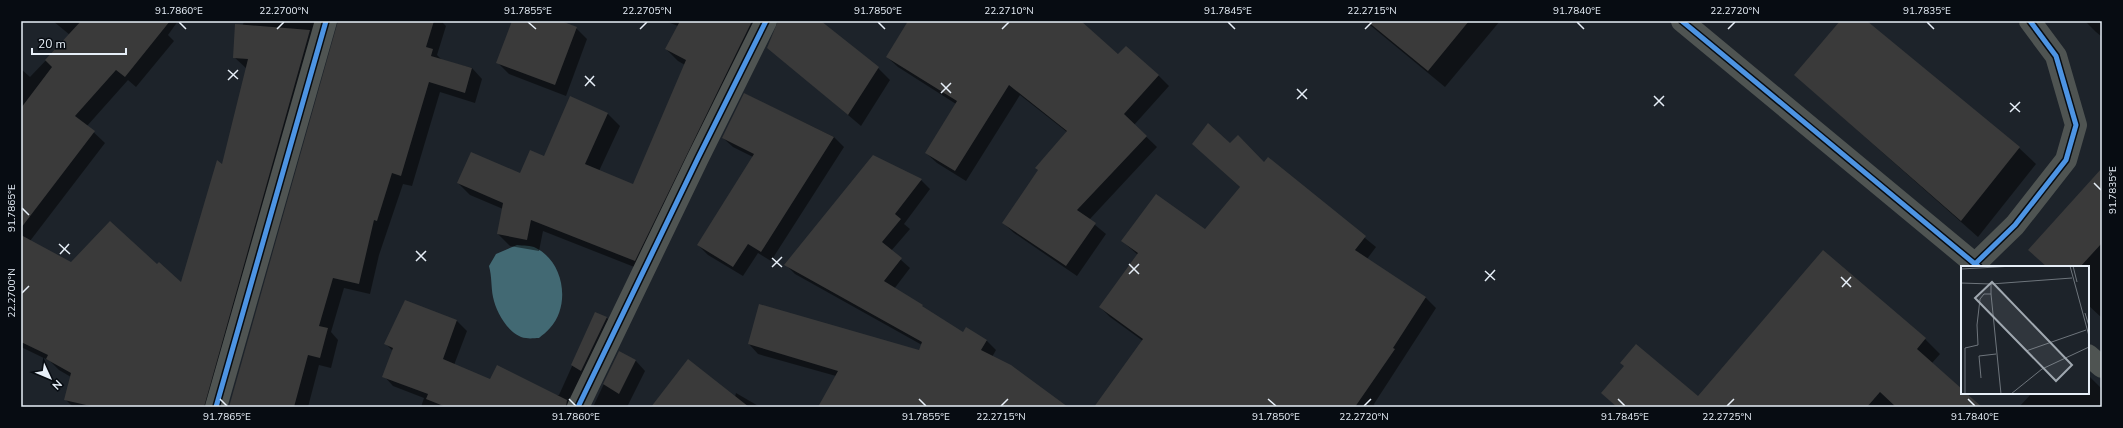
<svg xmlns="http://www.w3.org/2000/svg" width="2123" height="428" viewBox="0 0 2123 428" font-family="'Nunito Sans',sans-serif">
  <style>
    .water { fill: #426973 }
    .shadow { fill: #0007 }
    .building { fill: #3a3a3a }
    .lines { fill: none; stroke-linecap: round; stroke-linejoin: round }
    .minor { stroke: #4f5452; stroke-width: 22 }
    .cycleway-casing { stroke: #070c12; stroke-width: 8 }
    .cycleway { stroke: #4d94e3; stroke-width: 5 }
    .ticks { fill: none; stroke: #e7eff8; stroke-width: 1.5 }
    .inset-road { fill: none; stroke: #6e757c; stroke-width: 1 }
    .view { fill: #a0a8b0; fill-opacity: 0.15; stroke: #a0a8b0; stroke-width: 2 }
    .inset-edge { fill: none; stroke: #e7eff8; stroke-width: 2 }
    .neatline { fill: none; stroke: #e7eff8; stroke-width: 1.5 }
    .ticks-label { font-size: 10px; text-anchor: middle; fill: #e7eff8 }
  </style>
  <rect width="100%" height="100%" fill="#1d232a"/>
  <path class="water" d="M 517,245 C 523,246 531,245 536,248 C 564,262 571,305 550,328 C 547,332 542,335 539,338 C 535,338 530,339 526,338 C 509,336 496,312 493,297 C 491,287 492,277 489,266 L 496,254 Z"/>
  <path class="shadow" d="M 53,21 L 178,21 L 168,35 L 174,41 L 136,87 L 128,80 L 87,126 L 105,143 L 30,241 L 71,263 L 157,265 L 182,284 L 223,166 L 247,69 L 234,57 L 244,21 L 331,21 L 217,407 L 73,407 L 65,399 L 71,377 L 59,370 L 50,361 L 21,347 L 21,69 L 30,77 L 70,35 Z
    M 339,21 L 443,21 L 443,23 L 446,26 L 437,55 L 442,60 L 472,68 L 482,79 L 475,103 L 440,92 L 412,186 L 403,184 L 379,255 L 370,294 L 344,288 L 331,332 L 338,340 L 331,368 L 319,365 L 308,407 L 230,407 Z
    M 513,21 L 558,21 L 576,28 L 587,39 L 566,96 L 509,74 L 498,63 Z
    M 665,21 L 775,21 L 647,272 L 543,231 L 539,251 L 510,246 L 498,234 L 503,209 L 470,195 L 458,183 L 520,175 L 545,158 L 571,98 L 608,114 L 620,126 L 599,171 L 634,185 L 685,65 L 678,61 L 666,49 L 678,26 Z
    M 779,21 L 820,21 L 878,68 L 890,80 L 861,126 L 768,47 Z
    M 909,21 L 1079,21 L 1119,55 L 1158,75 L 1169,86 L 1134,125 L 1157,147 L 1089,220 L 1106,234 L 1077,276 L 1014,233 L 1003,223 L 1067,132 L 1020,95 L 966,181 L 937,163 L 926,153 L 956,104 L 898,67 L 887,57 Z
    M 1365,21 L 1500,21 L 1445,87 Z
    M 1841,21 L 1866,21 L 2019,148 L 2036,164 L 1978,237 L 1795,75 Z
    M 2085,21 L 2102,21 L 2102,37 L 2096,32 Z
    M 745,94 L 834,137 L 844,147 L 771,261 L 758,253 L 743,276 L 708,255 L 698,245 L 753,157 L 733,147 L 723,138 Z
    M 1230,144 L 1265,164 L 1268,159 L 1376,247 L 1367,259 L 1426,298 L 1436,308 L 1374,404 L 1375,407 L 1098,407 L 1143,341 L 1110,317 L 1100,307 L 1138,255 L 1122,241 L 1205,231 L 1241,188 L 1204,154 Z
    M 2102,169 L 2102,318 L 2088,305 L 2088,267 L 2047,267 Z
    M 921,180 L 930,189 L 904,224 L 910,229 L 891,251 L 910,268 L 894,289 L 963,334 L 966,328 L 987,341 L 996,350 L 992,357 L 1066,407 L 819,407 L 836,376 L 758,354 L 749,344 L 919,351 L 922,345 L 795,274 L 786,265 Z
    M 405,301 L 457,321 L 467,331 L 454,365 L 491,380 L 555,395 L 559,395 L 596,313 L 607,318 L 617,328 L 578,407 L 421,407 L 424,398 L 393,386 L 384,376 L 393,351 L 386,344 Z
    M 1925,339 L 1940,354 L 1932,363 L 1962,390 L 1962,393 L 1965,393 L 1981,407 L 1698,407 Z
    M 619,352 L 636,361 L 645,371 L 627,407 L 593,407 Z
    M 2088,375 L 2102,389 L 2102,407 L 2019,407 L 2032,393 L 2088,393 Z
    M 736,393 L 760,407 L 652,407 L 735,397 Z"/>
  <path class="building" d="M 81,21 L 170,21 L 125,77 L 116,70 L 75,116 L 95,131 L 21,228 L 21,108 L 52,67 L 45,60 Z
    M 338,21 L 434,21 L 426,47 L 433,49 L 431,56 L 472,68 L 465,93 L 429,82 L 401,176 L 392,173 L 377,221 L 374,220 L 359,284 L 333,278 L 319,326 L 328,328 L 320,358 L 308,355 L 294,407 L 229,407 Z
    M 512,21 L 561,21 L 577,27 L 555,85 L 496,63 Z
    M 680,21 L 752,21 L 635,261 L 531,220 L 527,240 L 497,234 L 503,203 L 457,183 L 471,152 L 520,173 L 530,150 L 544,156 L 570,96 L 608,113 L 585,164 L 633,184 L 686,60 L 665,49 Z
    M 778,21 L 821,21 L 879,67 L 848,115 L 767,48 Z
    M 908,21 L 1081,21 L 1118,54 L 1126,46 L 1159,75 L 1124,114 L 1147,136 L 1077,210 L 1096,223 L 1066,266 L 1002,223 L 1038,170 L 1035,168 L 1067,131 L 1009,85 L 955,171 L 925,153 L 957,101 L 886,57 Z
    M 1367,21 L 1469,21 L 1428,71 Z
    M 1840,21 L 1867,21 L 2020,147 L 1961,221 L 1794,75 Z
    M 235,24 L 310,30 L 204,407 L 95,407 L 64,400 L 71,373 L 46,359 L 48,355 L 21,342 L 21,235 L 71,262 L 110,221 L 157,264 L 159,262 L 181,282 L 217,160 L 222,164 L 248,59 L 233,58 Z
    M 744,93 L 834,137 L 761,252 L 748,244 L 733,267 L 697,245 L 754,154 L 722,138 Z
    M 1208,123 L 1230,143 L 1238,135 L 1264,162 L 1268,157 L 1366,236 L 1355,250 L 1426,297 L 1393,348 L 1395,349 L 1355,407 L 1094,407 L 1143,339 L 1099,307 L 1138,253 L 1121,241 L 1156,194 L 1205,229 L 1240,187 L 1192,144 Z
    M 873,155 L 922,179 L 895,214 L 901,219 L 882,242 L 902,258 L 884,281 L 923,305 L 922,306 L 963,332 L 966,327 L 987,340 L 981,350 L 1011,365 L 1068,407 L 818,407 L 838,371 L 748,344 L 759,304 L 919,350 L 922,342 L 784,265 Z
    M 2102,168 L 2102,243 L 2080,267 L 2047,267 L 2028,250 Z
    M 1823,250 L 1926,338 L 1917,349 L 1962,389 L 1962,393 L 1966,393 L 1982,407 L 1896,407 L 1880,392 L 1867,407 L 1617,407 L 1601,393 L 1624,366 L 1620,363 L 1636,344 L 1698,396 Z
    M 405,300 L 457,320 L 443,359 L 490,379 L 497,365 L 567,400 L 566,407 L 446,407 L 426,399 L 428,394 L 382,377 L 393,348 L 384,344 Z
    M 595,312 L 607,317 L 581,371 L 571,365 Z
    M 619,351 L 636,360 L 619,394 L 603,384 Z
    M 688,359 L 749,407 L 651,407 Z"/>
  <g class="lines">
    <path class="minor" d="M 1682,21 L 1975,264
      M 1979,267 L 1975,264 L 2015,225 L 2066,160 L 2076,125 L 2056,56 L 2030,21
      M 2088,355 L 2102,367
      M 216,407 L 326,21
      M 578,407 L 698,158 L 766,21"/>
    <defs>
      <path id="cycleway" d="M 1682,21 L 1975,264
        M 1979,267 L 1975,264 L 2015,225 L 2066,160 L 2076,125 L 2056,56 L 2030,21
        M 216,407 L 326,21
        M 578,407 L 698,158 L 766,21"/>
    </defs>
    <use href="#cycleway" class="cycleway-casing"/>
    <use href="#cycleway" class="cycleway"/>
  </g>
  <path class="ticks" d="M 179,22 L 186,29M 528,22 L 536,29M 878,22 L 885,29M 1228,22 L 1235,29M 1577,22 L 1584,29M 1927,22 L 1934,29M 277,29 L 284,22M 640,29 L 647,22M 1002,29 L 1009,22M 1365,29 L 1372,22M 1728,29 L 1735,22M 228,70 L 238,79M 585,76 L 595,86M 228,80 L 238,70M 941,83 L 951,93M 585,86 L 594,76M 1297,89 L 1307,99M 941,93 L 951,83M 1654,96 L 1664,106M 1297,99 L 1307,89M 2010,103 L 2020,112M 1654,106 L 1664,96M 2010,112 L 2020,102M 2094,183 L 2101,190M 22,208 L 29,215M 59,244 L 70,254M 416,251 L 426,261M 60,254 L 69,244M 772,258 L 782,267M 416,261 L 426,251M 1129,264 L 1139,274M 772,267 L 782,257M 1485,271 L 1495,280M 1129,274 L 1139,264M 1841,277 L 1851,287M 1485,281 L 1495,270M 1842,287 L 1851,277M 22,293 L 29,286M 220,399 L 227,406M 569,399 L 576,406M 919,399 L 926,406M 1268,399 L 1276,406M 1618,399 L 1625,406M 1968,399 L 1975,406M 1001,406 L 1008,399M 1364,406 L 1371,399M 1727,406 L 1734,399"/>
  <g transform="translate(1961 266)">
    <rect width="128" height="128" fill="#1d232a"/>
    <path class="inset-road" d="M 109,0 L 128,70M 112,0 L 116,16M 0,3 L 53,0M 0,17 L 30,18M 30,28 L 40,128M 124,47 L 128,60M 65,85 L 125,64M 20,112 L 18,90 L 35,88M 4,128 L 4,82 L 17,79 L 16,59 L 19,33 L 23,28 L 30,28 L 30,18 L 111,12M 50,128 L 81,103 L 128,81"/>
    <path class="view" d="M 31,16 L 111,99 L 95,115 L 14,32 Z"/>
    <rect width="128" height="128" class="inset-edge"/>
  </g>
  <rect width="2123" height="428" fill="none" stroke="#070c12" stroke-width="44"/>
  <g transform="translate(50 378) rotate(134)" stroke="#070c12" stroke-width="3" paint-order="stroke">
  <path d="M0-3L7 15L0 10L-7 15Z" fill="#e7eff8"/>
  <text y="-6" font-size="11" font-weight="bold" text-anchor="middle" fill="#e7eff8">N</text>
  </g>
  <path d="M32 48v6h94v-6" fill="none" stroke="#e7eff8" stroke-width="2"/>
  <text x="38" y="48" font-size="12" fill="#e7eff8" stroke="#070c12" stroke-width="3" paint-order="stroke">20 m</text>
  <rect x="22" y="22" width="2079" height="384" class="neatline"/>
  <g class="ticks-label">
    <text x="179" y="14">91.7860°E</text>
    <text x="284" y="14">22.2700°N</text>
    <text x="528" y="14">91.7855°E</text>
    <text x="647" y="14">22.2705°N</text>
    <text x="878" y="14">91.7850°E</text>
    <text x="1009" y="14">22.2710°N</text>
    <text x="1228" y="14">91.7845°E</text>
    <text x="1372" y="14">22.2715°N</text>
    <text x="1577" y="14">91.7840°E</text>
    <text x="1735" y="14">22.2720°N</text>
    <text x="1927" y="14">91.7835°E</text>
    <text transform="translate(2112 190) rotate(-90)" y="4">91.7835°E</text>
    <text transform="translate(11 208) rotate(-90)" y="4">91.7865°E</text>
    <text transform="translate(11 293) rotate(-90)" y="4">22.2700°N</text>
    <text x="227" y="420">91.7865°E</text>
    <text x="576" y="420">91.7860°E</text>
    <text x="926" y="420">91.7855°E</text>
    <text x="1001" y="420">22.2715°N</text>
    <text x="1276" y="420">91.7850°E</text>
    <text x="1364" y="420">22.2720°N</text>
    <text x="1625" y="420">91.7845°E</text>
    <text x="1727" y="420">22.2725°N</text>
    <text x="1975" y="420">91.7840°E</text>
  </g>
</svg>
